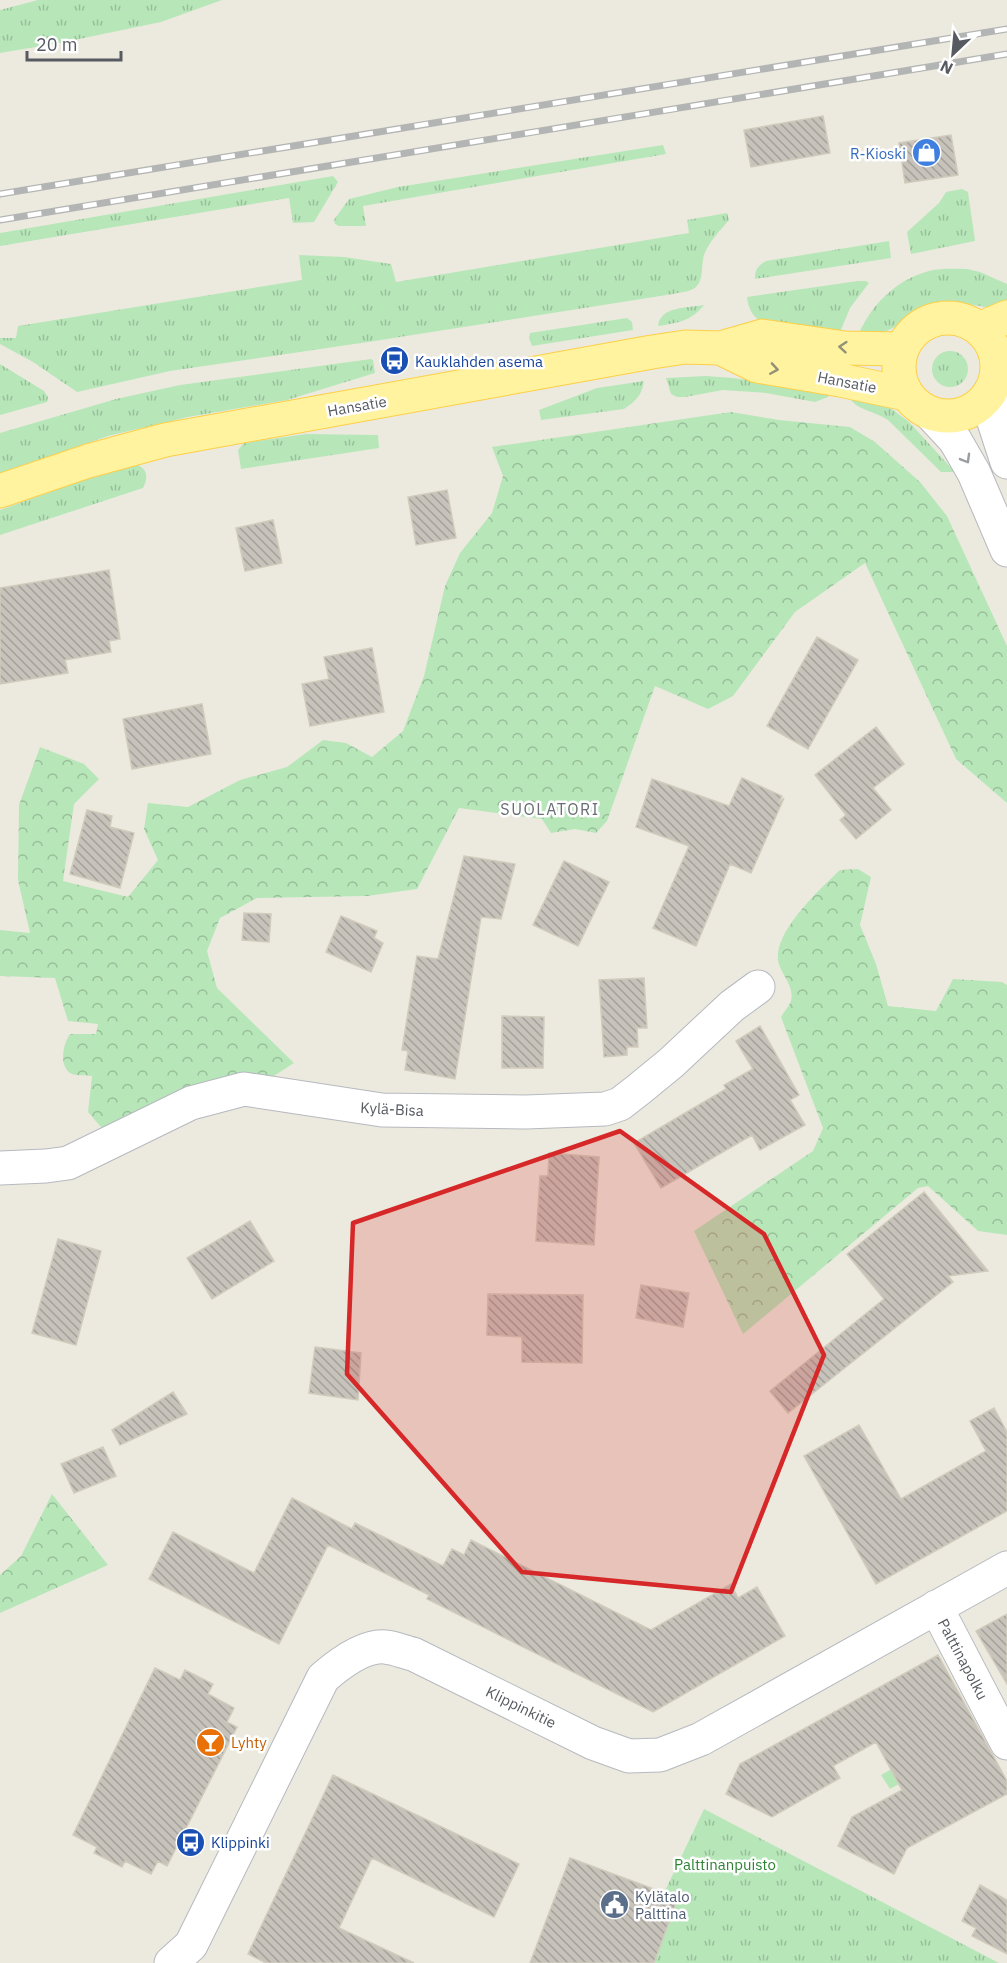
<svg xmlns="http://www.w3.org/2000/svg" width="1007" height="1963" viewBox="0 0 1007 1963" font-family="'IBM Plex Sans',sans-serif">
  <style>
    .grass { fill: url(#grass-tufts) }
    .forest { fill: url(#forest-crowns) }
    .building { fill: url(#building-back-hatch); stroke: #d1cbbc; stroke-width: 1.5 }
    .lines { fill: none; stroke-linecap: round; stroke-linejoin: round }
    .minor-casing { stroke: #b6b9bf; stroke-width: 35 }
    .major-casing { stroke: #fdcf46; stroke-width: 35 }
    .minor { stroke: #fff; stroke-width: 33 }
    .major { stroke: #fff3a0; stroke-width: 33 }
    .rail-casing { stroke: #b3b4b4; stroke-width: 7 }
    .rail { stroke: #fff; stroke-width: 4.5; stroke-dasharray: 14; stroke-linecap: butt }
    .oneway { stroke: #929077 }
    .oneway2 { stroke: #9a9da0 }
    .marked { fill: #d62828; fill-opacity: 0.2; stroke: #d62828; stroke-width: 4.5; stroke-linejoin: round }
    .labels { text-anchor: middle; dominant-baseline: central; stroke-width: 5; stroke-linejoin: round; paint-order: stroke }
    .shop-label { font-size: 15px; fill: #366cbe; stroke: #fff; text-anchor: end }
    .transit-label { font-size: 15px; fill: #164399; stroke: #fff; text-anchor: start }
    .street-label { font-size: 15px; fill: #575b61; stroke: #fff }
    .food-label { font-size: 15px; fill: #c56008; stroke: #fff; text-anchor: start }
    .park-label { font-size: 15px; fill: #2d8333; stroke: #fff }
    .service-label { font-size: 15px; fill: #4e5e75; stroke: #fff; text-anchor: start }
    .neighbourhood-label { font-size: 16px; letter-spacing: 1.5px; fill: #686d73; stroke: #fff }
  </style>
  <defs>
    <pattern id="grass-tufts" width="24" height="20" patternUnits="userSpaceOnUse" patternTransform="scale(1.5)"><rect width="24" height="20" fill="#b7e7b9"/><path d="M3 7l-1-3M5 7V3M7 7l1-3M15 17l-1-3M17 17v-4M19 17l1-3" fill="none" stroke="#98be9a"/></pattern>
    <pattern id="forest-crowns" width="20" height="18" patternUnits="userSpaceOnUse" patternTransform="scale(1.5)"><rect width="20" height="18" fill="#b7e7b9"/><path d="M2 6a3 3 0 1 1 6 0M12 15a3 3 0 1 1 6 0" fill="none" stroke="#98be9a"/></pattern>
    <pattern id="building-back-hatch" width="6" height="6" patternUnits="userSpaceOnUse" patternTransform="scale(1.5)"><rect width="6" height="6" fill="#c7c3bb"/><path d="M-1 5l2 2M0 0l6 6M5-1l2 2" fill="none" stroke="#a4a19b"/></pattern>
  </defs>
  <rect width="100%" height="100%" fill="#eceade"/>
  <path class="grass" d="M 38,0 L 222,0 L 161,22 L 60,43 L 0,53 L 0,10 Z
    M 663,145 L 666,154 L 363,206 L 366,226 L 339,226 L 335,224 L 334,220 L 349,199 L 398,187 Z
    M 333,176 L 338,182 L 314,222 L 293,223 L 289,198 L 0,246 L 0,233 Z
    M 962,189 L 968,192 L 975,241 L 911,254 L 907,232 L 939,203 L 946,192 Z
    M 727,213 L 729,220 C 720,231 709,241 704,255 C 701,264 704,280 696,287 C 690,292 681,292 673,294 L 368,342 L 170,371 L 77,392 L 33,362 L 0,344 L 0,338 L 16,338 L 18,326 L 302,280 L 299,255 L 344,257 L 391,264 L 396,282 L 689,233 L 687,220 Z
    M 889,241 L 891,258 L 755,279 C 755,269 758,266 766,261 Z
    M 967,269 L 980,272 L 1007,284 L 1007,305 C 984,312 961,298 937,303 C 919,307 909,319 893,328 C 882,334 870,336 857,338 C 870,306 895,280 929,271 C 941,268 954,269 967,269 Z
    M 858,281 L 866,281 L 869,283 L 850,308 L 838,337 L 760,321 C 752,315 748,308 747,297 Z
    M 704,305 C 692,321 677,323 658,326 C 660,306 688,308 704,305 Z
    M 627,318 L 632,322 L 633,330 L 532,346 L 529,338 L 530,333 Z
    M932 369a18 18 0 1 1 36 0a18 18 0 1 1-36 0Z
    M 371,359 L 373,360 L 375,373 L 287,400 L 188,417 L 108,436 L 0,473 L 0,433 L 116,399 L 180,385 Z
    M 0,364 L 44,391 L 48,397 L 47,402 L 0,415 Z
    M 706,376 L 733,378 L 829,391 L 828,397 L 815,402 L 766,393 L 723,390 L 685,397 L 677,397 L 671,394 L 666,378 Z
    M 644,381 C 642,395 636,401 624,409 L 541,420 L 539,410 L 597,388 Z
    M 848,395 L 885,404 L 909,422 L 955,472 L 941,472 L 888,420 C 875,411 854,410 848,395 Z
    M 306,434 L 378,435 L 379,448 L 241,469 L 238,450 L 244,443 Z
    M 138,465 C 148,470 148,479 143,488 L 0,535 L 0,510 L 81,481 Z
    M 918,1754 L 926,1769 L 890,1789 L 881,1775 Z
    M 704,1809 L 999,1963 L 654,1963 L 677,1899 L 664,1893 Z"/>
  <path class="forest" d="M 731,412 L 779,420 L 850,427 L 875,442 L 920,482 L 947,516 L 1007,646 L 1007,803 L 956,759 L 865,563 L 795,612 L 733,696 L 708,709 L 655,686 L 607,821 L 596,833 L 575,829 L 551,833 L 542,819 L 459,808 L 417,889 L 367,896 L 257,898 L 220,918 L 207,951 L 217,988 L 294,1063 L 266,1081 L 107,1134 L 88,1112 L 92,1076 C 86,1075 77,1076 72,1074 C 58,1068 63,1043 70,1034 L 96,1034 L 98,1024 L 68,1021 L 55,978 L 0,976 L 0,930 L 30,933 L 18,880 L 19,805 L 40,747 L 84,764 L 99,779 L 74,804 L 63,881 L 128,897 L 158,860 L 144,829 L 148,803 L 188,807 L 240,780 L 287,767 L 323,740 L 346,743 L 372,757 L 403,731 L 424,676 L 445,586 L 460,553 L 492,513 L 503,476 L 492,447 Z
    M 858,869 L 871,877 L 860,925 L 876,964 L 888,1006 L 936,1011 L 953,979 L 1002,982 L 1007,985 L 1007,1235 L 978,1231 L 928,1186 L 918,1188 L 743,1334 L 694,1231 L 813,1151 L 823,1128 L 781,1017 C 784,1012 789,1006 791,1001 C 795,982 776,972 778,954 C 780,926 821,888 840,870 Z
    M 52,1494 L 108,1565 L 0,1613 L 0,1575 L 21,1556 Z"/>
  <path class="building" d="M 823,116 L 830,153 L 751,167 L 744,130 Z
    M 951,135 L 958,175 L 905,183 L 899,143 Z
    M 447,490 L 456,538 L 416,545 L 408,497 Z
    M 273,520 L 282,563 L 245,571 L 236,528 Z
    M 109,570 L 120,639 L 109,641 L 111,652 L 65,660 L 68,673 L 0,684 L 0,588 Z
    M 817,637 L 858,660 L 808,749 L 767,726 Z
    M 372,648 L 384,712 L 310,726 L 302,684 L 329,679 L 324,657 Z
    M 202,704 L 211,754 L 132,769 L 123,719 Z
    M 876,727 L 904,764 L 873,788 L 891,810 L 856,839 L 840,820 L 846,815 L 815,775 Z
    M 742,778 L 782,796 L 778,803 L 784,798 L 751,873 L 730,864 L 696,946 L 653,928 L 689,846 L 636,827 L 652,779 L 729,806 Z
    M 87,810 L 112,816 L 110,827 L 134,833 L 120,888 L 70,874 Z
    M 464,856 L 515,864 L 501,919 L 481,917 L 455,1079 L 405,1070 L 408,1051 L 402,1050 L 417,956 L 438,959 Z
    M 564,861 L 609,882 L 578,946 L 533,925 Z
    M 244,913 L 271,914 L 269,942 L 242,940 Z
    M 341,916 L 377,931 L 374,938 L 383,943 L 371,972 L 326,952 Z
    M 644,978 L 647,1028 L 637,1028 L 638,1047 L 627,1047 L 627,1055 L 604,1057 L 599,980 Z
    M 502,1016 L 544,1017 L 543,1068 L 502,1068 Z
    M 760,1026 L 799,1095 L 790,1100 L 805,1125 L 760,1150 L 752,1135 L 661,1188 L 634,1143 L 726,1089 L 724,1085 L 753,1069 L 736,1041 Z
    M 549,1153 L 599,1157 L 594,1245 L 536,1241 L 540,1176 L 548,1176 Z
    M 924,1192 L 988,1271 L 948,1276 L 953,1282 L 788,1413 L 770,1391 L 884,1299 L 847,1254 Z
    M 250,1221 L 274,1261 L 212,1299 L 187,1258 Z
    M 58,1239 L 101,1251 L 76,1345 L 32,1333 Z
    M 641,1285 L 689,1293 L 683,1327 L 636,1318 Z
    M 488,1294 L 583,1295 L 582,1363 L 522,1362 L 522,1337 L 487,1335 Z
    M 315,1347 L 361,1353 L 358,1400 L 309,1393 Z
    M 173,1392 L 187,1414 L 120,1445 L 112,1430 Z
    M 994,1408 L 1007,1432 L 1007,1511 L 876,1584 L 804,1456 L 859,1425 L 901,1499 L 986,1451 L 970,1421 Z
    M 103,1447 L 116,1476 L 74,1493 L 61,1464 Z
    M 292,1498 L 352,1529 L 355,1523 L 443,1566 L 452,1549 L 464,1555 L 471,1540 L 651,1630 L 731,1584 L 738,1598 L 757,1587 L 785,1636 L 653,1712 L 427,1599 L 429,1595 L 328,1545 L 279,1644 L 149,1579 L 173,1532 L 254,1573 Z
    M 1007,1614 L 1007,1684 L 976,1631 Z
    M 938,1655 L 1007,1781 L 1007,1794 L 907,1848 L 894,1874 L 838,1846 L 852,1817 L 902,1790 L 876,1742 L 833,1766 L 840,1778 L 772,1817 L 726,1794 L 740,1764 Z
    M 155,1668 L 180,1680 L 185,1670 L 213,1684 L 208,1694 L 234,1708 L 227,1722 L 237,1727 L 167,1866 L 158,1861 L 151,1874 L 125,1861 L 122,1867 L 94,1853 L 97,1847 L 73,1835 Z
    M 333,1775 L 519,1864 L 494,1917 L 372,1858 L 339,1928 L 414,1963 L 266,1963 L 248,1954 Z
    M 570,1858 L 678,1898 L 654,1963 L 530,1963 Z
    M 980,1885 L 1007,1900 L 1007,1954 L 972,1936 L 976,1928 L 962,1921 Z"/>
  <g class="lines">
    <defs>
      <path id="minor" d="M 990,392 L 994,422 L 1007,462
        M 930,413 L 955,440 L 974,473 L 1007,550
        M 0,1168 L 46,1166 L 68,1163 L 191,1103 L 244,1089 L 382,1110 L 526,1112 L 605,1109 L 620,1104 L 638,1090 L 671,1063 L 732,1006 L 758,987
        M 936,1607 L 1007,1743
        M 171,1963 L 191,1945 L 323,1678 C 338,1665 364,1645 385,1647 C 395,1648 404,1652 413,1654 L 593,1743 L 629,1756 L 660,1755 L 701,1739 L 1007,1568"/>
      <path id="major" d="M899 367a49 49 0 1 1 98 0a49 49 0 1 1-98 0Z
        M 979,329 L 1007,317
        M 720,348 L 757,366 L 840,380 L 906,394
        M 0,491 L 88,461 L 165,440 L 652,352 L 685,347 L 720,348 L 762,336 L 845,348 L 901,349"/>
    </defs>
    <use href="#minor" class="minor-casing"/>
    <use href="#major" class="major-casing"/>
    <use href="#minor" class="minor"/>
    <use href="#major" class="major"/>
    <defs>
      <path id="rail" d="M 0,194 L 1007,29
        M 0,220 L 1007,54"/>
    </defs>
    <use href="#rail" class="rail-casing"/>
    <use href="#rail" class="rail"/>
  </g>
  <defs><path id="oneway-chevron" d="M-2-3.5L2.5 0L-2 3.5" fill="none" stroke-width="1.6" stroke-linecap="round" stroke-linejoin="round" transform="scale(1.5)"/></defs>
  <g class="oneway">
    <use href="#oneway-chevron" transform="translate(843 347) rotate(-175)"/>
    <use href="#oneway-chevron" transform="translate(774 369) rotate(9)"/>
  </g>
  <use class="oneway2" href="#oneway-chevron" transform="translate(966 459) rotate(60)"/>
  <path class="marked" d="M 620,1131 L 764,1234 L 824,1355 L 731,1592 L 522,1572 L 347,1374 L 353,1223 Z"/>
  <defs>
    <symbol id="shop-disc" viewBox="-11 -11 22 22"><circle r="9.5" fill="#3f7fe0" stroke="#fff"/><path d="M-5-2.5h2.3a2.7 3.5 0 0 1 5.4 0H5L5.5 6h-11ZM-1.5-2.5h3a1.5 2.3 0 0 0-3 0Z" fill="#fff"/></symbol>
    <symbol id="bus-disc" viewBox="-11 -11 22 22"><circle r="9.5" fill="#1a4fb4" stroke="#fff"/><path d="M-5-6H5V4H4V6H2V4H-2V6H-4V4H-5ZM-3.5-4V0h7V-4ZM-3.5 1.2v1.5H-2V1.2ZM2 1.2v1.5H3.5V1.2Z" fill="#fff"/></symbol>
    <symbol id="bar-disc" viewBox="-11 -11 22 22"><circle r="9.5" fill="#e8710a" stroke="#fff"/><path d="M-6-5H6L.8 .8V4.5H3.5V6h-7V4.5H-.8V.8Z" fill="#fff"/></symbol>
    <symbol id="civic-disc" viewBox="-11 -11 22 22"><circle r="9.5" fill="#5c6f8a" stroke="#fff"/><path d="M-.6-6.5H3V-4.5H.6V-3L4-1V1h2V6H-6V1h2V-1L-.6-3ZM-1.2 2.5V6h2.4V2.5Z" fill="#fff"/></symbol>
  </defs>
  <g fill-rule="evenodd">
    <use href="#shop-disc" x="910" y="136" width="33" height="33"/>
    <use href="#bus-disc" x="378" y="344" width="33" height="33"/>
    <use href="#bar-disc" x="194" y="1726" width="33" height="33"/>
    <use href="#bus-disc" x="174" y="1826" width="33" height="33"/>
    <use href="#civic-disc" x="598" y="1888" width="33" height="33"/>
  </g>
  <g class="labels">
    <g class="shop-label">
      <text x="906" y="153">R-Kioski</text>
    </g>
    <g class="transit-label">
      <text x="415" y="361">Kauklahden asema</text>
      <text x="211" y="1842">Klippinki</text>
    </g>
    <g class="street-label">
      <text transform="translate(847 382) rotate(11)">Hansatie</text>
      <text transform="translate(357 406) rotate(-10)">Hansatie</text>
      <text transform="translate(392 1109) rotate(3)">Kylä-Bisa</text>
      <text transform="translate(963 1659) rotate(62)">Palttinapolku</text>
      <text transform="translate(521 1707) rotate(26)">Klippinkitie</text>
    </g>
    <g class="food-label">
      <text x="231" y="1742">Lyhty</text>
    </g>
    <g class="park-label">
      <text x="725" y="1864">Palttinanpuisto</text>
    </g>
    <g class="service-label">
      <text x="635" y="1896">Kylätalo<tspan x="635" dy="17">Palttina</tspan></text>
    </g>
    <g class="neighbourhood-label">
      <text x="550" y="809">SUOLATORI</text>
    </g>
  </g>
  <g transform="translate(953 54) rotate(206)" stroke="#ffffff" stroke-width="4.5" paint-order="stroke">
  <path d="M0-4.5L10 22L0 15L-10 22Z" fill="#575b61"/>
  <text y="-9" font-size="16" font-weight="bold" text-anchor="middle" fill="#575b61">N</text>
  </g>
  <path d="M27 51v9h94v-9" fill="none" stroke="#575b61" stroke-width="3"/>
  <text x="36" y="51" font-size="18" fill="#575b61" stroke="#ffffff" stroke-width="4.5" paint-order="stroke">20 m</text>
</svg>
